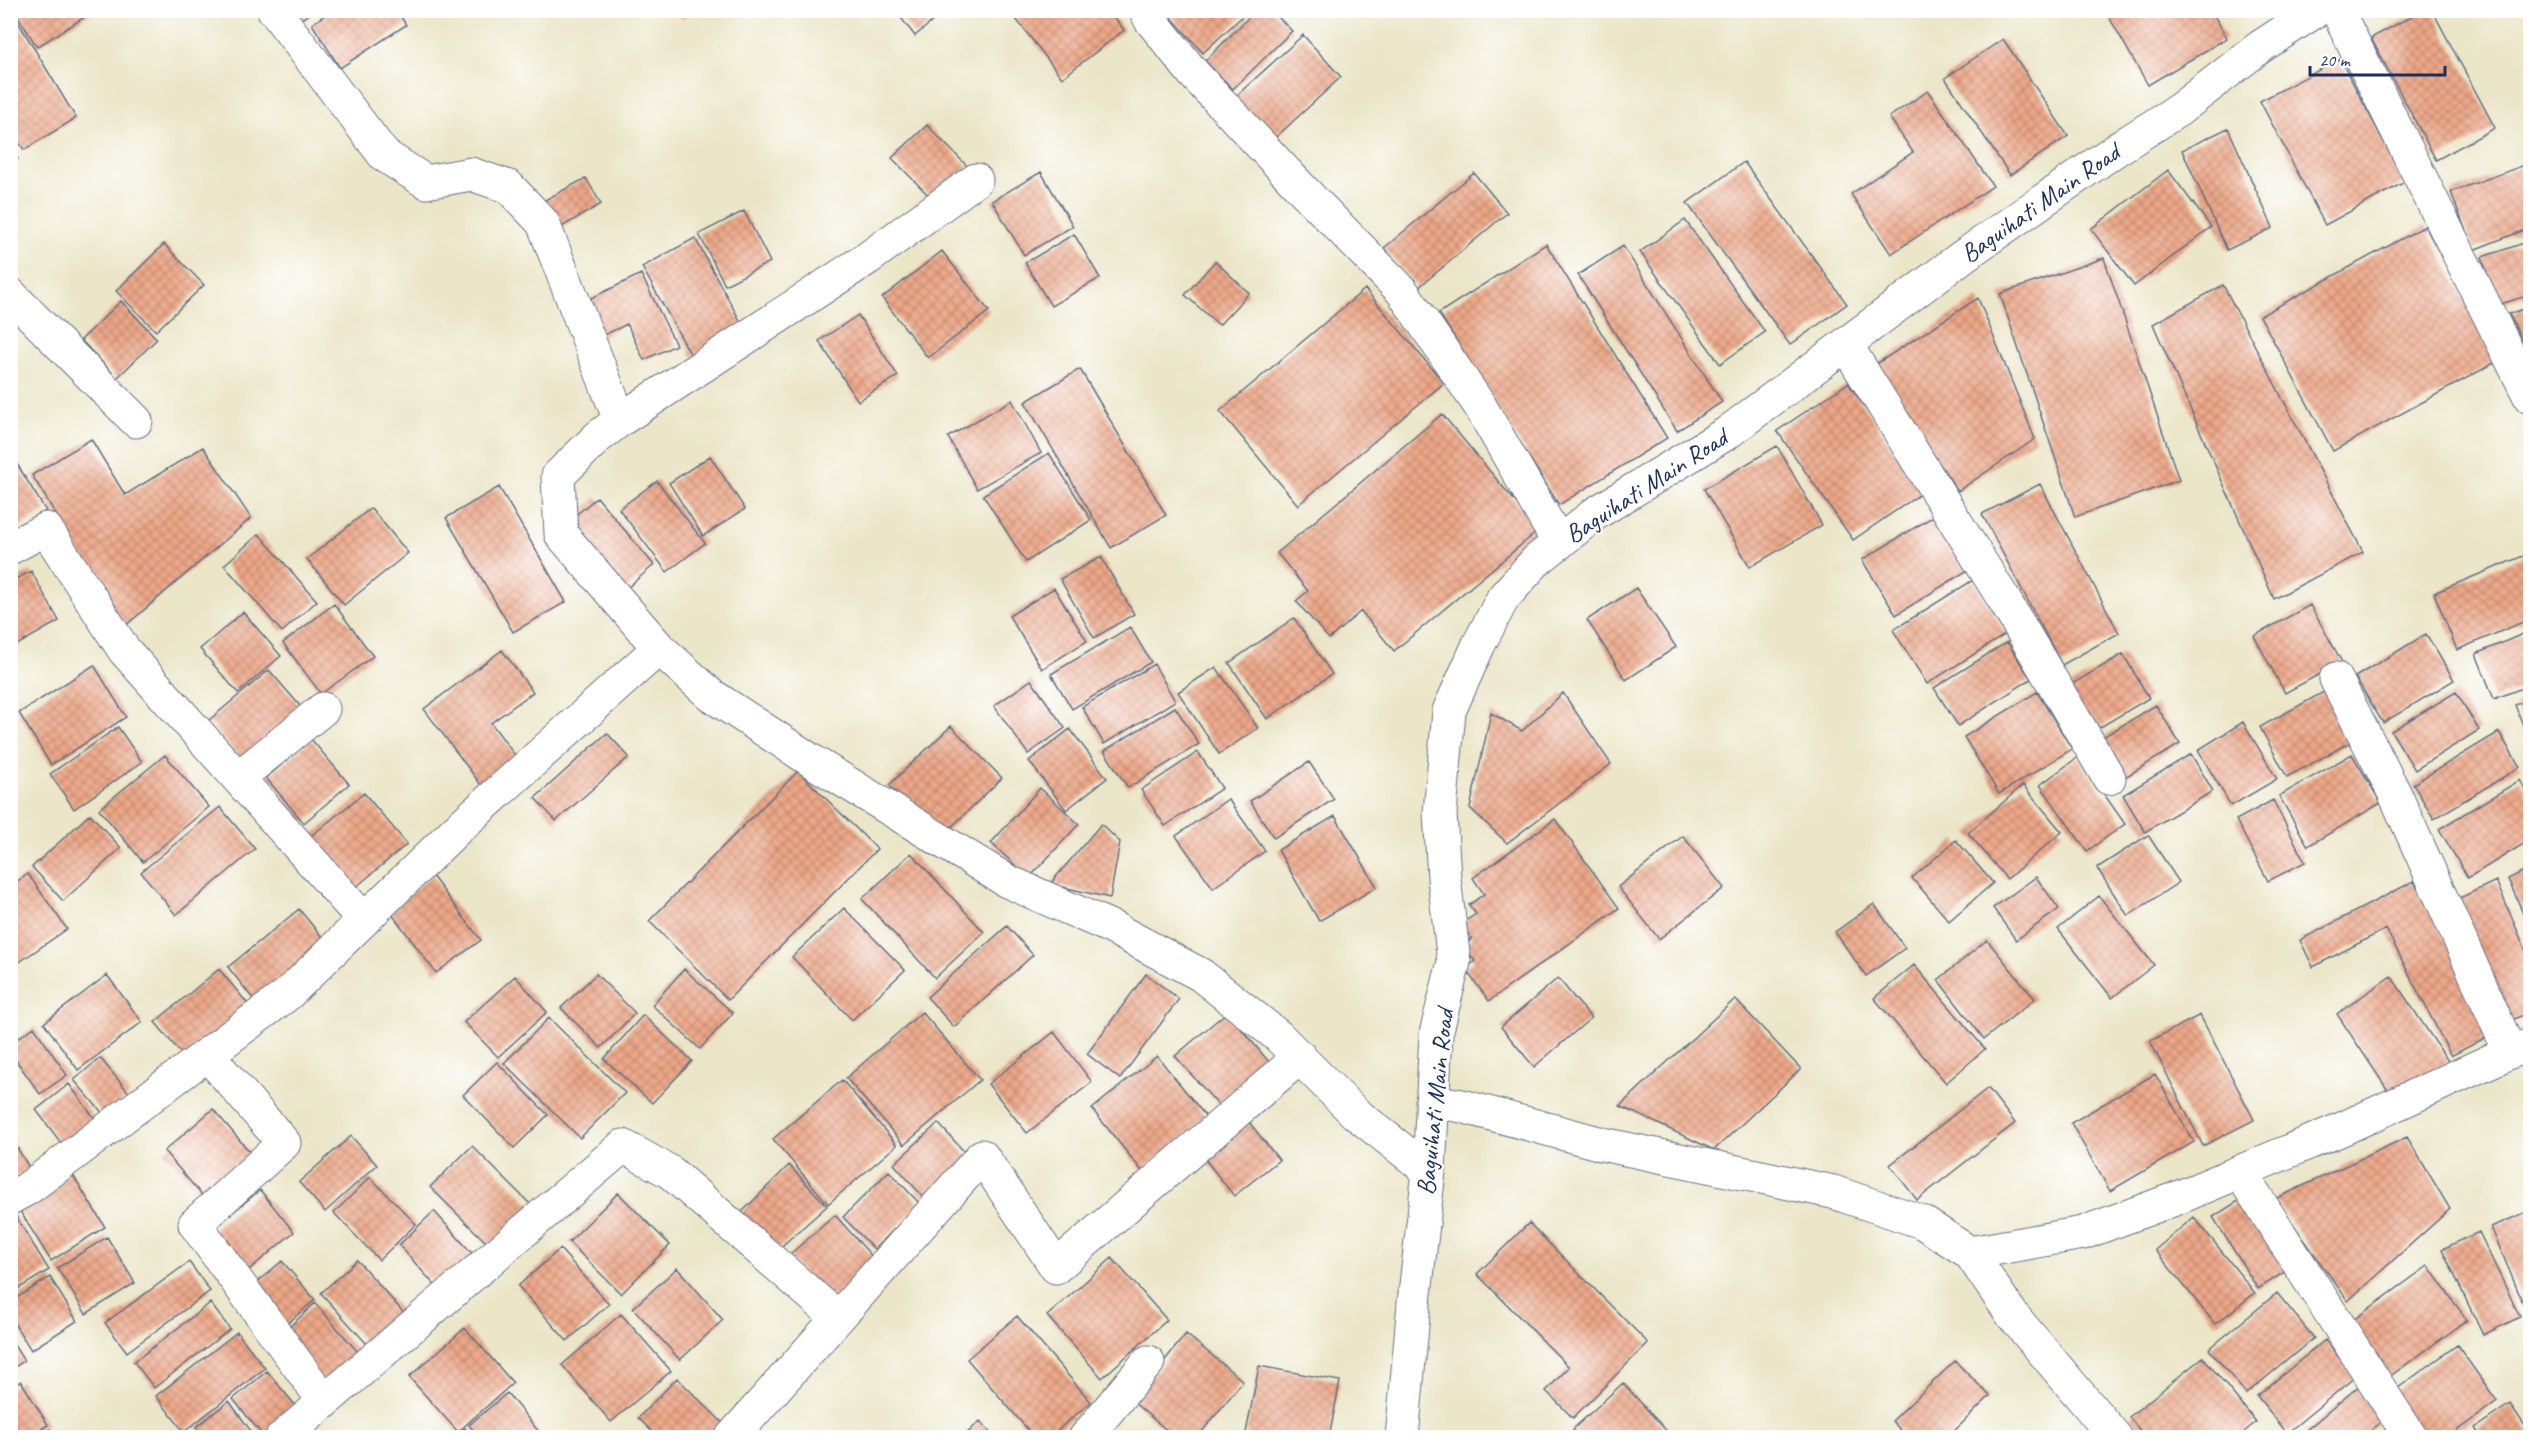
<svg xmlns="http://www.w3.org/2000/svg" width="2541" height="1448" viewBox="0 0 2541 1448" font-family="Caveat,sans-serif">
  <style>
    .building { fill: url(#building-cross-hatch) }
    .lines { fill: none; stroke-linecap: round; stroke-linejoin: round }
    .street-casing { stroke: #646f83; stroke-width: 35 }
    .secondary-casing { stroke: #646f83; stroke-width: 35 }
    .street { stroke: #fff; stroke-width: 33 }
    .secondary { stroke: #fff; stroke-width: 33 }
    .labels { text-anchor: middle; dominant-baseline: central; stroke-width: 4.5; stroke-linejoin: round; paint-order: stroke }
    .street-label { font-size: 26px; fill: #1b2f5e; stroke: #fff }
  </style>
  <defs>
    <pattern id="building-cross-hatch" width="8" height="8" patternUnits="userSpaceOnUse" patternTransform="scale(1.5)"><rect width="8" height="8" fill="#eea888"/><path d="M0 0l8 8M0 8l8-8" fill="none" stroke="#c08972"/></pattern>
  </defs>
  <rect width="100%" height="100%" fill="#fff"/>
  <filter id="ink" filterUnits="userSpaceOnUse"><feTurbulence type="fractalNoise" baseFrequency=".0167" numOctaves="2"/><feDisplacementMap in="SourceGraphic" scale="12" xChannelSelector="R" yChannelSelector="G"/><feConvolveMatrix kernelMatrix="1 2 1 2 8 2 1 2 1" color-interpolation-filters="sRGB"/></filter>
  <filter id="wash" filterUnits="userSpaceOnUse"><feTurbulence type="fractalNoise" baseFrequency=".008" numOctaves="4" result="noise"/><feDisplacementMap in="SourceGraphic" scale="24" xChannelSelector="R" yChannelSelector="G"/><feGaussianBlur stdDeviation="1.35" result="paint"/><feColorMatrix in="noise" values="0 0 0 0 0 0 0 0 0 0 0 0 0 0 0 0 0 1.4 0 .05"/><feComposite in="paint" operator="in"/></filter>
  <g filter="url(#wash)">
    <rect width="100%" height="100%" fill="#ebe6c8"/>
    <g id="blocks">
      <path class="building" d="M 11,10 L 76,118 L 24,150 L 10,128 Z
        M 14,10 L 96,10 L 37,47 Z
        M 285,10 L 317,10 L 292,24 Z
        M 332,10 L 397,10 L 406,25 L 340,68 L 312,24 Z
        M 675,10 L 693,10 L 682,19 Z
        M 895,10 L 946,10 L 915,36 Z
        M 1009,10 L 1109,10 L 1124,30 L 1062,78 Z
        M 1165,10 L 1249,10 L 1203,53 Z
        M 1256,10 L 1271,10 L 1292,31 L 1233,89 L 1205,61 Z
        M 2105,10 L 2211,10 L 2227,38 L 2148,85 Z
        M 2423,10 L 2432,10 L 2495,128 L 2436,160 L 2371,38 Z
        M 1303,35 L 1341,77 L 1274,139 L 1235,97 Z
        M 2003,39 L 2068,136 L 2010,175 L 1945,78 Z
        M 2340,59 L 2405,182 L 2325,225 L 2260,101 Z
        M 1928,91 L 1993,186 L 1891,254 L 1851,194 L 1913,152 L 1889,117 Z
        M 927,125 L 969,168 L 934,201 L 892,158 Z
        M 2228,128 L 2273,228 L 2227,250 L 2182,150 Z
        M 10,146 L 18,159 L 10,164 Z
        M 1744,162 L 1847,304 L 1790,345 L 1687,203 Z
        M 2530,163 L 2530,228 L 2473,250 L 2451,192 Z
        M 2168,170 L 2211,227 L 2134,286 L 2091,229 Z
        M 1041,172 L 1073,226 L 1024,255 L 992,201 Z
        M 1474,173 L 1507,213 L 1418,288 L 1384,248 Z
        M 586,178 L 601,204 L 560,228 L 545,200 Z
        M 744,211 L 770,262 L 725,285 L 699,234 Z
        M 1685,220 L 1765,332 L 1720,364 L 1640,252 Z
        M 2425,226 L 2498,361 L 2333,451 L 2260,316 Z
        M 1074,234 L 1100,278 L 1051,306 L 1025,263 Z
        M 695,238 L 744,328 L 692,357 L 642,267 Z
        M 2530,241 L 2530,295 L 2497,305 L 2482,257 Z
        M 164,244 L 204,285 L 156,331 L 116,291 Z
        M 1546,244 L 1667,438 L 1559,505 L 1439,313 Z
        M 1623,246 L 1722,402 L 1677,431 L 1578,275 Z
        M 942,251 L 989,311 L 928,358 L 882,298 Z
        M 2104,258 L 2179,480 L 2075,517 L 2000,294 Z
        M 1215,261 L 1249,293 L 1219,325 L 1185,295 Z
        M 641,274 L 676,345 L 644,360 L 627,324 L 600,337 L 583,302 Z
        M 2223,285 L 2363,552 L 2274,599 L 2153,324 Z
        M 1365,289 L 1444,383 L 1298,505 L 1220,411 Z
        M 1978,298 L 2035,439 L 1958,491 L 1873,366 Z
        M 121,301 L 157,339 L 117,378 L 81,340 Z
        M 2530,307 L 2530,356 L 2509,314 Z
        M 858,315 L 898,376 L 858,401 L 819,341 Z
        M 1080,369 L 1166,515 L 1111,548 L 1025,402 Z
        M 1848,383 L 1923,492 L 1853,540 L 1777,431 Z
        M 1012,400 L 1041,453 L 977,489 L 948,437 Z
        M 1442,414 L 1539,530 L 1394,651 L 1361,611 L 1329,639 L 1296,601 L 1308,591 L 1277,553 Z
        M 91,439 L 125,495 L 203,447 L 251,518 L 124,627 L 32,475 Z
        M 1777,446 L 1822,525 L 1750,567 L 1704,489 Z
        M 1049,453 L 1091,520 L 1026,562 L 983,495 Z
        M 710,456 L 745,509 L 703,536 L 669,483 Z
        M 17,464 L 46,511 L 10,532 L 10,468 Z
        M 657,481 L 705,543 L 667,572 L 619,509 Z
        M 2040,484 L 2119,633 L 2062,665 L 1982,514 Z
        M 499,487 L 566,602 L 513,632 L 446,518 Z
        M 597,497 L 654,565 L 620,594 L 563,526 Z
        M 371,508 L 408,553 L 344,605 L 307,559 Z
        M 1937,514 L 1971,568 L 1896,615 L 1862,560 Z
        M 259,534 L 317,601 L 282,632 L 224,565 Z
        M 2530,553 L 2530,619 L 2457,650 L 2434,593 Z
        M 1101,557 L 1134,614 L 1094,638 L 1060,579 Z
        M 31,571 L 59,621 L 10,649 L 10,582 Z
        M 1973,580 L 2006,634 L 1927,684 L 1893,630 Z
        M 1054,588 L 1087,641 L 1042,669 L 1009,616 Z
        M 1636,588 L 1676,647 L 1626,680 L 1587,620 Z
        M 334,604 L 373,656 L 321,694 L 283,643 Z
        M 2310,605 L 2342,662 L 2285,693 L 2254,636 Z
        M 243,612 L 281,656 L 238,693 L 200,649 Z
        M 1294,618 L 1332,674 L 1267,719 L 1229,663 Z
        M 1130,627 L 1151,662 L 1072,709 L 1051,674 Z
        M 2530,631 L 2530,685 L 2494,699 L 2476,654 Z
        M 2426,634 L 2454,680 L 2383,723 L 2355,677 Z
        M 2007,642 L 2031,679 L 1958,726 L 1934,688 Z
        M 502,650 L 533,692 L 491,723 L 517,758 L 481,785 L 424,709 Z
        M 2123,654 L 2149,698 L 2094,731 L 2067,687 Z
        M 1154,664 L 1175,701 L 1104,744 L 1082,707 Z
        M 94,665 L 126,717 L 51,765 L 19,713 Z
        M 1216,667 L 1258,728 L 1219,754 L 1178,692 Z
        M 269,670 L 307,714 L 247,766 L 208,721 Z
        M 1031,680 L 1065,728 L 1028,754 L 994,706 Z
        M 2331,688 L 2358,738 L 2287,777 L 2260,727 Z
        M 2037,692 L 2072,749 L 1999,794 L 1964,737 Z
        M 2456,692 L 2479,730 L 2415,770 L 2391,731 Z
        M 1563,693 L 1611,764 L 1507,843 L 1470,808 L 1491,713 L 1522,731 Z
        M 2530,699 L 2530,743 L 2515,705 Z
        M 2156,705 L 2180,744 L 2122,779 L 2098,740 Z
        M 1175,707 L 1199,744 L 1128,788 L 1104,751 Z
        M 2243,722 L 2277,779 L 2231,806 L 2198,750 Z
        M 951,726 L 1002,778 L 940,838 L 889,785 Z
        M 118,727 L 142,762 L 74,809 L 50,774 Z
        M 1070,729 L 1107,778 L 1066,810 L 1029,761 Z
        M 2499,732 L 2520,767 L 2434,819 L 2413,784 Z
        M 607,733 L 629,757 L 556,821 L 535,798 Z
        M 311,739 L 349,784 L 304,823 L 266,778 Z
        M 1198,752 L 1222,788 L 1165,826 L 1141,790 Z
        M 2191,754 L 2213,791 L 2145,832 L 2123,795 Z
        M 2352,754 L 2381,803 L 2308,846 L 2279,796 Z
        M 165,755 L 209,807 L 143,862 L 99,809 Z
        M 2078,757 L 2125,824 L 2087,851 L 2040,785 Z
        M 1309,762 L 1334,799 L 1274,838 L 1250,801 Z
        M 798,771 L 877,849 L 728,1000 L 649,921 Z
        M 2520,780 L 2530,798 L 2530,840 L 2468,878 L 2439,829 Z
        M 2023,785 L 2062,832 L 2007,879 L 1968,833 Z
        M 1040,788 L 1079,824 L 1029,878 L 991,843 Z
        M 364,793 L 407,844 L 349,893 L 306,840 Z
        M 1228,799 L 1265,851 L 1213,888 L 1176,836 Z
        M 2273,800 L 2305,862 L 2268,881 L 2236,820 Z
        M 220,807 L 255,849 L 176,915 L 141,872 Z
        M 90,814 L 121,848 L 63,901 L 32,867 Z
        M 1335,816 L 1377,887 L 1319,921 L 1278,850 Z
        M 1555,819 L 1619,908 L 1489,1001 L 1465,969 L 1475,961 L 1464,946 L 1472,939 L 1461,924 L 1476,914 L 1469,905 L 1484,894 L 1473,878 Z
        M 1101,824 L 1120,842 L 1110,898 L 1050,884 Z
        M 2148,835 L 2179,882 L 2128,916 L 2097,868 Z
        M 1683,836 L 1724,888 L 1659,939 L 1618,887 Z
        M 1956,840 L 1993,883 L 1949,921 L 1912,878 Z
        M 911,853 L 984,932 L 935,978 L 862,899 Z
        M 2530,868 L 2530,928 L 2508,879 Z
        M 28,874 L 67,929 L 18,963 L 10,952 L 10,886 Z
        M 432,876 L 481,940 L 436,973 L 388,909 Z
        M 2036,877 L 2059,909 L 2016,940 L 1993,908 Z
        M 2414,881 L 2493,1034 L 2451,1056 L 2386,929 L 2313,967 L 2300,940 Z
        M 2496,881 L 2530,960 L 2530,1012 L 2505,1023 L 2451,902 Z
        M 2099,896 L 2154,965 L 2112,998 L 2058,929 Z
        M 1874,904 L 1905,948 L 1866,976 L 1835,932 Z
        M 844,908 L 905,970 L 852,1020 L 792,957 Z
        M 299,909 L 330,947 L 258,1005 L 228,967 Z
        M 1007,926 L 1033,955 L 954,1027 L 927,997 Z
        M 1987,940 L 2035,999 L 1984,1039 L 1938,980 Z
        M 1914,965 L 1985,1049 L 1946,1083 L 1874,998 Z
        M 219,969 L 252,1009 L 188,1062 L 155,1022 Z
        M 684,969 L 733,1013 L 700,1049 L 652,1005 Z
        M 596,974 L 635,1013 L 601,1048 L 561,1008 Z
        M 1146,974 L 1179,999 L 1120,1079 L 1087,1054 Z
        M 107,975 L 142,1022 L 78,1070 L 44,1023 Z
        M 515,976 L 547,1012 L 498,1057 L 464,1022 Z
        M 2391,976 L 2448,1061 L 2393,1098 L 2337,1014 Z
        M 1558,978 L 1591,1018 L 1534,1067 L 1501,1027 Z
        M 1735,999 L 1801,1069 L 1714,1150 L 1620,1106 Z
        M 922,1012 L 980,1080 L 904,1145 L 846,1078 Z
        M 1227,1012 L 1269,1062 L 1219,1106 L 1175,1056 Z
        M 643,1015 L 692,1061 L 652,1103 L 604,1059 Z
        M 2200,1015 L 2254,1120 L 2203,1146 L 2150,1041 Z
        M 549,1018 L 625,1093 L 580,1138 L 504,1063 Z
        M 34,1027 L 67,1075 L 40,1094 L 10,1052 L 10,1044 Z
        M 1054,1032 L 1092,1082 L 1027,1133 L 988,1084 Z
        M 1157,1056 L 1207,1118 L 1142,1171 L 1092,1109 Z
        M 100,1058 L 130,1094 L 105,1116 L 74,1080 Z
        M 497,1062 L 548,1115 L 514,1148 L 463,1095 Z
        M 2155,1074 L 2194,1142 L 2110,1191 L 2071,1123 Z
        M 842,1080 L 897,1145 L 828,1204 L 773,1139 Z
        M 69,1084 L 98,1123 L 65,1148 L 36,1110 Z
        M 1988,1088 L 2015,1123 L 1917,1200 L 1890,1165 Z
        M 213,1109 L 255,1158 L 206,1200 L 164,1151 Z
        M 1249,1122 L 1279,1160 L 1234,1196 L 1204,1158 Z
        M 938,1123 L 969,1157 L 925,1199 L 894,1164 Z
        M 10,1136 L 30,1169 L 10,1181 Z
        M 351,1136 L 377,1165 L 325,1212 L 299,1182 Z
        M 2407,1137 L 2450,1209 L 2348,1301 L 2275,1199 Z
        M 472,1146 L 533,1207 L 492,1248 L 430,1187 Z
        M 789,1165 L 827,1206 L 775,1252 L 739,1215 Z
        M 69,1169 L 105,1227 L 51,1261 L 15,1203 Z
        M 889,1171 L 920,1204 L 874,1249 L 843,1217 Z
        M 370,1177 L 416,1224 L 379,1260 L 334,1213 Z
        M 260,1190 L 294,1232 L 244,1274 L 209,1232 Z
        M 618,1193 L 670,1245 L 621,1294 L 569,1242 Z
        M 2246,1196 L 2291,1268 L 2258,1289 L 2213,1217 Z
        M 10,1207 L 49,1270 L 10,1294 Z
        M 434,1211 L 477,1259 L 440,1291 L 399,1245 Z
        M 2529,1211 L 2530,1300 L 2523,1303 L 2491,1227 Z
        M 835,1215 L 876,1261 L 830,1302 L 788,1256 Z
        M 2194,1217 L 2255,1293 L 2215,1324 L 2155,1250 Z
        M 1529,1223 L 1648,1343 L 1573,1418 L 1546,1391 L 1569,1367 L 1477,1274 Z
        M 2479,1232 L 2520,1317 L 2483,1335 L 2442,1249 Z
        M 107,1237 L 135,1283 L 86,1314 L 57,1268 Z
        M 560,1249 L 609,1304 L 567,1341 L 518,1286 Z
        M 1112,1258 L 1167,1320 L 1102,1378 L 1047,1316 Z
        M 357,1260 L 411,1321 L 375,1353 L 321,1293 Z
        M 282,1261 L 315,1300 L 281,1329 L 248,1290 Z
        M 189,1262 L 210,1291 L 127,1352 L 105,1323 Z
        M 2428,1266 L 2467,1320 L 2385,1380 L 2345,1326 Z
        M 677,1268 L 723,1320 L 680,1360 L 633,1308 Z
        M 50,1277 L 77,1321 L 31,1350 L 10,1317 L 10,1302 Z
        M 2277,1293 L 2314,1338 L 2246,1394 L 2209,1349 Z
        M 210,1303 L 230,1329 L 154,1388 L 134,1362 Z
        M 315,1303 L 364,1359 L 330,1388 L 282,1334 Z
        M 621,1314 L 671,1371 L 611,1422 L 562,1365 Z
        M 1017,1316 L 1091,1402 L 1048,1438 L 1035,1438 L 967,1359 Z
        M 465,1328 L 513,1383 L 458,1432 L 409,1377 Z
        M 237,1332 L 265,1368 L 184,1432 L 156,1396 Z
        M 1186,1334 L 1243,1381 L 1197,1438 L 1176,1438 L 1132,1401 Z
        M 10,1339 L 24,1361 L 10,1370 Z
        M 2325,1340 L 2355,1377 L 2287,1433 L 2257,1396 Z
        M 2457,1345 L 2497,1401 L 2447,1438 L 2421,1438 L 2390,1394 Z
        M 2203,1357 L 2256,1422 L 2237,1438 L 2146,1438 L 2129,1417 Z
        M 1955,1361 L 1990,1396 L 1947,1438 L 1908,1438 L 1892,1421 Z
        M 1259,1366 L 1340,1381 L 1329,1438 L 1245,1438 Z
        M 267,1371 L 299,1410 L 265,1438 L 233,1399 Z
        M 677,1378 L 729,1429 L 722,1438 L 659,1438 L 638,1418 Z
        M 21,1381 L 48,1425 L 27,1438 L 10,1438 L 10,1388 Z
        M 1623,1383 L 1673,1438 L 1580,1438 L 1573,1429 Z
        M 2359,1386 L 2385,1419 L 2362,1438 L 2310,1438 L 2305,1431 Z
        M 507,1393 L 544,1438 L 480,1438 L 469,1425 Z
        M 229,1401 L 256,1438 L 205,1438 L 196,1427 Z
        M 2510,1404 L 2530,1433 L 2530,1438 L 2481,1438 L 2475,1428 Z
        M 980,1421 L 995,1438 L 962,1438 Z
        M 465,1428 L 473,1438 L 454,1438 Z
        M 50,1429 L 55,1438 L 37,1438 Z"/>
    </g>
  </g>
  <g filter="url(#ink)">
    <use href="#blocks" fill-opacity="0" stroke="#646f83" stroke-width="1.5"/>
    <g class="lines">
      <defs>
        <path id="street" d="M 274,10 L 384,155 L 426,182 L 471,174 L 509,187 L 543,223 L 620,420
          M 1146,10 L 1150,19 L 1193,73 L 1302,189 L 1402,291 L 1480,406 L 1559,543
          M 2337,10 L 2530,397
          M 976,180 L 868,258 L 620,420 L 598,437 L 558,476 L 561,534 L 659,648 L 711,695 L 815,763 L 1007,881 L 1111,927 L 1201,975 L 1278,1036 L 1355,1113 L 1429,1171
          M 10,294 L 136,421
          M 1846,345 L 2003,598 L 2109,778
          M 10,548 L 46,529 L 124,650 L 364,920
          M 2336,679 L 2394,792 L 2510,1052
          M 238,778 L 323,709
          M 207,1054 L 284,1143 L 195,1224 L 325,1402
          M 1432,1101 L 1462,1106 L 1602,1144 L 1833,1192 L 1922,1222 L 1970,1253 L 2083,1233 L 2180,1197 L 2344,1128 L 2510,1052 L 2530,1045
          M 2240,1172 L 2411,1438
          M 10,1198 L 27,1189 L 288,994 L 455,831 L 659,648
          M 1970,1253 L 2013,1316 L 2116,1438
          M 282,1438 L 623,1146 L 670,1172 L 838,1318
          M 731,1438 L 982,1156 L 1056,1267 L 1300,1057
          M 1085,1438 L 1148,1362"/>
        <path id="secondary" d="M 1402,1438 L 1414,1303 L 1429,1171 L 1436,1034 L 1454,962 L 1444,878 L 1440,813 L 1449,711 L 1479,644 L 1503,598 L 1536,561 L 1596,513 L 1727,433 L 1962,257 L 2117,149 L 2180,109 L 2260,47 L 2317,10"/>
      </defs>
      <use href="#street" class="street-casing"/>
      <use href="#secondary" class="secondary-casing"/>
      <use href="#street" class="street"/>
      <use href="#secondary" class="secondary"/>
    </g>
  </g>
  <g class="labels">
    <g class="street-label">
      <text transform="translate(2040 203) rotate(-35)">Baguihati Main Road</text>
      <text transform="translate(1646 486) rotate(-33)">Baguihati Main Road</text>
      <text transform="translate(1435 1102) rotate(-84)">Baguihati Main Road</text>
    </g>
  </g>
  <rect width="2541" height="1448" fill="none" stroke="#fff" stroke-width="36"/>
  <path d="M2310 66v9h135v-9" fill="none" stroke="#1b2f5e" stroke-width="3"/>
  <text x="2319" y="66" font-size="18" fill="#1b2f5e" stroke="#ffffff" stroke-width="4.5" paint-order="stroke">20 m</text>
</svg>
